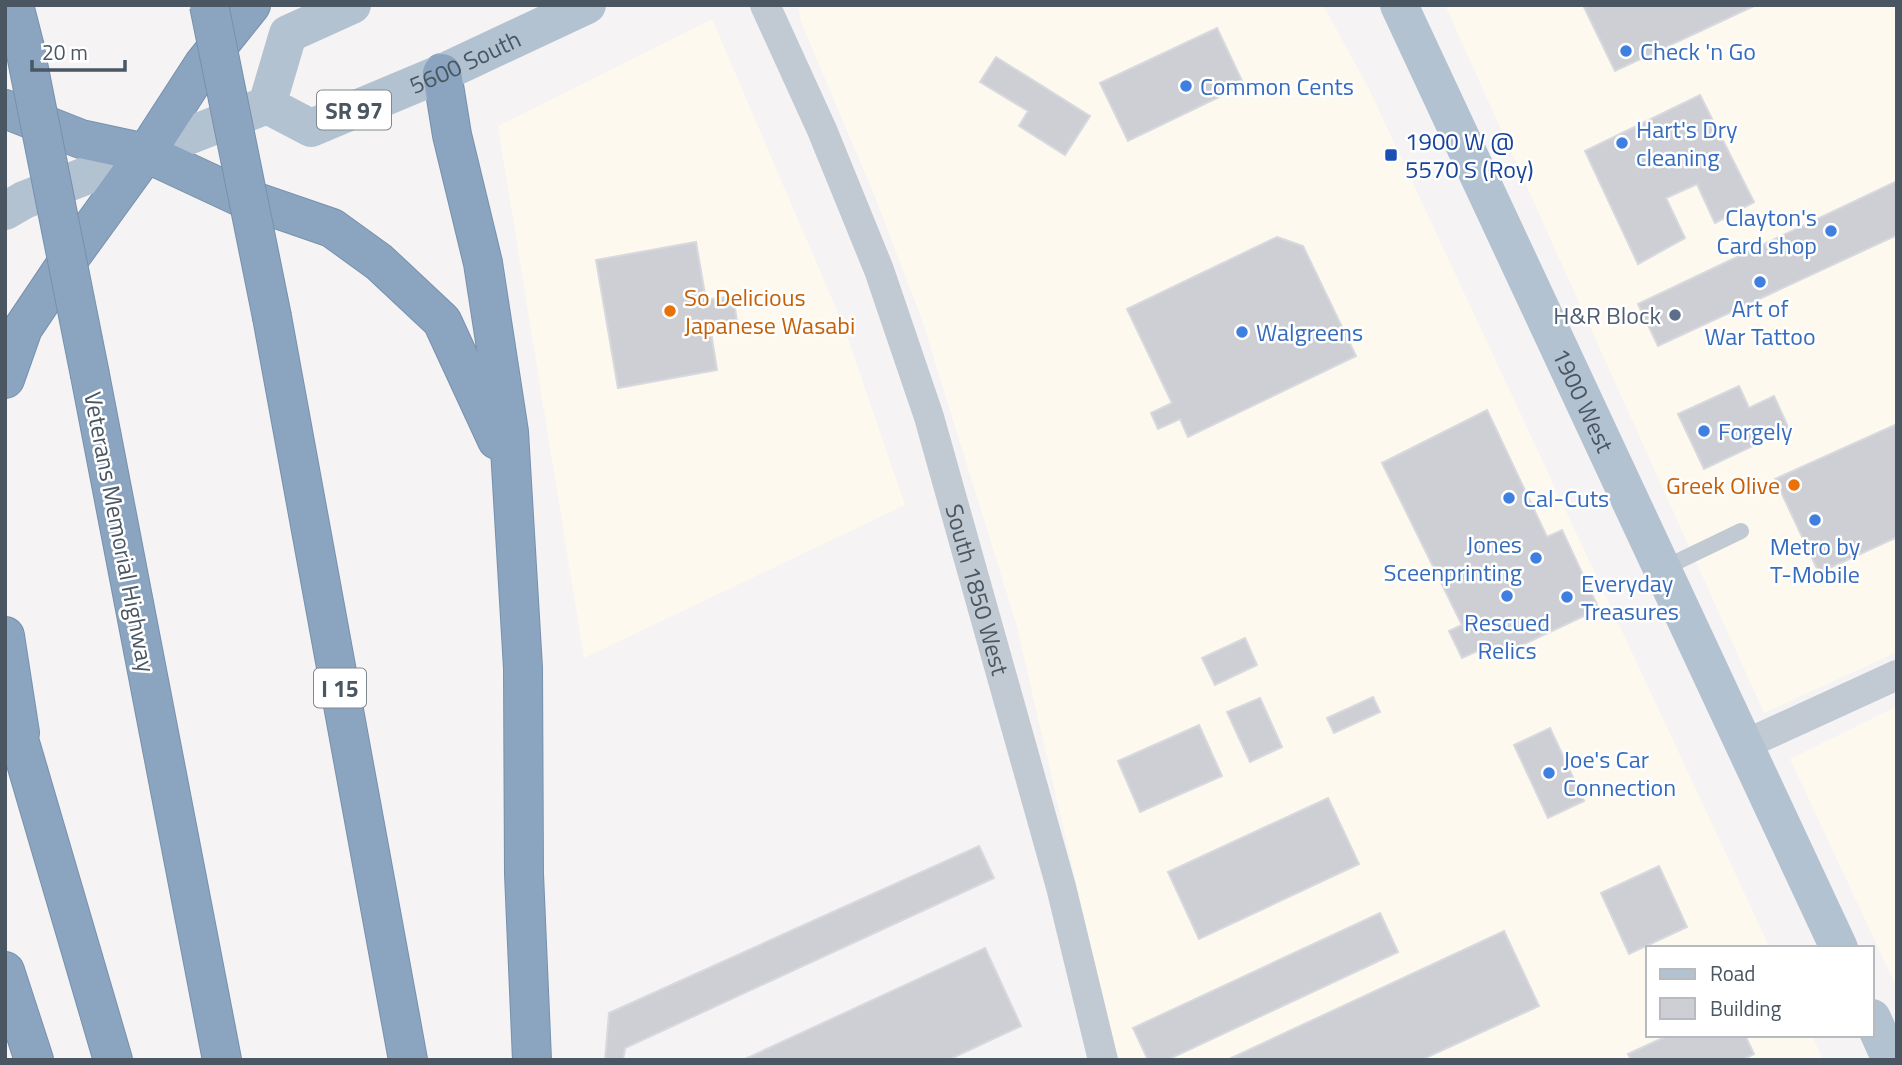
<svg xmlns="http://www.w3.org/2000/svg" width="1902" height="1065" viewBox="0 0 1902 1065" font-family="'Titillium Web',sans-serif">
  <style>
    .commercial { fill: #fdf9ef }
    .building { fill: #cdcfd5; stroke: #d7d9de; stroke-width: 2 }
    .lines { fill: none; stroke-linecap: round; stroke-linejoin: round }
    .motorway-casing { stroke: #7690ad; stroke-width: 40 }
    .service { stroke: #c1cad2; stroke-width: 16 }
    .minor { stroke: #c1cad2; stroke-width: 30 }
    .primary { stroke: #b3c2d1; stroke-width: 38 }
    .motorway { stroke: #8ba5c1; stroke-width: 38 }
    .motorway-bridge-casing { stroke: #7690ad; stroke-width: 40; stroke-linecap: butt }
    .motorway-bridge { stroke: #8ba5c1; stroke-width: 38 }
    .shop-dot { fill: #3f7fe0; stroke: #fff; stroke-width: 2.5 }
    .transit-dot { fill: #1a4fb4; stroke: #fff; stroke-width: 2.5 }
    .food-dot { fill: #e8710a; stroke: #fff; stroke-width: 2.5 }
    .service-dot { fill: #5c6f8a; stroke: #fff; stroke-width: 2.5 }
    .labels { text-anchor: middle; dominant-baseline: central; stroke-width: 5; stroke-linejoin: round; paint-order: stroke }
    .shield { fill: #fff; stroke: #808990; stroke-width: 2 }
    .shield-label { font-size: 23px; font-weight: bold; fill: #4a5661 }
    .shop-label { font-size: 24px; fill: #366cbe; stroke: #fff; text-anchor: start }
    .street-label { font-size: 24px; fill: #4a5661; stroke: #fff }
    .transit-label { font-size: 24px; fill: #164399; stroke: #fff; text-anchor: start }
    .food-label { font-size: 24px; fill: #c56008; stroke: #fff; text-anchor: start }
    .service-label { font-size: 24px; fill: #4e5e75; stroke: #fff; text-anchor: end }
  </style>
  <rect width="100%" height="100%" fill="#f5f3f3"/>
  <path class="commercial" d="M 798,5 L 1323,5 L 1368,87 L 1770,948 L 1648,948 L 1648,1035 L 1812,1035 L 1823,1060 L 1117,1060 L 1016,623 L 921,317 L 875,197 L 801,22 Z
    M 1445,5 L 1897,5 L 1897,652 L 1764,713 Z
    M 712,19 L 844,327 L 905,505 L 584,658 L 498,126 Z
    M 1897,706 L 1897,988 L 1790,759 Z"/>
  <path class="building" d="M 1583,5 L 1756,5 L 1615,71 Z
    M 1217,28 L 1244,85 L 1128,141 L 1100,83 Z
    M 996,57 L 1090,116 L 1065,155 L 1019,126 L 1028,111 L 980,82 Z
    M 1700,95 L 1754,202 L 1715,223 L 1697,184 L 1666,198 L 1685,238 L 1638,264 L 1585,151 Z
    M 1897,181 L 1897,235 L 1658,346 L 1638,304 Z
    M 1277,237 L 1303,246 L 1356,356 L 1188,437 L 1180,419 L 1158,429 L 1151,413 L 1172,403 L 1127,309 Z
    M 696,242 L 706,300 L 733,296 L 737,321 L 710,326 L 717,370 L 618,388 L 596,260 Z
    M 1739,386 L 1749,408 L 1774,396 L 1789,429 L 1704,469 L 1678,414 Z
    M 1487,410 L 1547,537 L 1562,530 L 1599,609 L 1492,659 L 1486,647 L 1462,658 L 1449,631 L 1462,625 L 1382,463 Z
    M 1897,424 L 1897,537 L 1819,573 L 1775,479 Z
    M 1245,638 L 1257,665 L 1215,685 L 1202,658 Z
    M 1373,697 L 1380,712 L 1334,733 L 1327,718 Z
    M 1260,698 L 1282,747 L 1250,762 L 1227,712 Z
    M 1199,725 L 1222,776 L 1140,812 L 1118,761 Z
    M 1550,728 L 1584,801 L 1548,818 L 1514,745 Z
    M 1328,798 L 1359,864 L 1199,939 L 1168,872 Z
    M 979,846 L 994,878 L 625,1048 L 623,1060 L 605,1060 L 609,1013 Z
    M 1659,866 L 1687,927 L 1629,954 L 1601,893 Z
    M 1380,913 L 1398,952 L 1167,1060 L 1148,1060 L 1133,1028 Z
    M 1504,931 L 1539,1006 L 1421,1060 L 1227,1060 Z
    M 985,948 L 1021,1026 L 948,1060 L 743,1060 Z
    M 1669,1035 L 1745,1035 L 1754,1054 L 1742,1060 L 1631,1060 L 1628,1054 Z"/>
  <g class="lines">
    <defs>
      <path id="motorway" d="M 14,5 L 24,44
        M 442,73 L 452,135 L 483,263 L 509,432 L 523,668 L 524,874 L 532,1060
        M 5,109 L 81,139 L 146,153 L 236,195 L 332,228 L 379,262 L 442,321 L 497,440
        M 272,317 L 408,1060
        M 90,375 L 222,1060
        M 5,379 L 23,328 L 72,255 L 146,153 L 203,65 L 251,5
        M 5,636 L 20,733
        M 5,706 L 21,746 L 113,1060
        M 5,971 L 34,1060"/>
    </defs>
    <use href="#motorway" class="motorway-casing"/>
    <path class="service" d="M 1662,569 L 1741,531"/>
    <g class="minor">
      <path id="s1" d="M 765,5 L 822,130 L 879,270 L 929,417 L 1061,887 L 1103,1060"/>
      <path d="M 1744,745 L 1897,675"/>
    </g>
    <g class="primary">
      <path id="s2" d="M 1399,5 L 1839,948"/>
      <path d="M 267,105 L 288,34 L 352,5"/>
      <path id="s3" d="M 5,211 L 24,200 L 267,105 L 311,128 L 442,73 L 587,5"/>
      <path d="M 1872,1018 L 1891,1060"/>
    </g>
    <use href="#motorway" class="motorway"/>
    <defs>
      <path id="motorway-bridge" d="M 209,5 L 272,317
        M 24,44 L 90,375"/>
    </defs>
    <use href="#motorway-bridge" class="motorway-bridge-casing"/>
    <use href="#motorway-bridge" class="motorway-bridge"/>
  </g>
  <g class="shop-dot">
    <circle cx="1626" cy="51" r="7"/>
    <circle cx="1186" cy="86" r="7"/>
    <circle cx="1622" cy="143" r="7"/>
    <circle cx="1831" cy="231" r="7"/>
    <circle cx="1760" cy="282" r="7"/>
    <circle cx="1242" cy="332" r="7"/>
    <circle cx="1704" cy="431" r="7"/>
    <circle cx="1509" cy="498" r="7"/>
    <circle cx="1815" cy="520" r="7"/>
    <circle cx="1536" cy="558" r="7"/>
    <circle cx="1507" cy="596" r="7"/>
    <circle cx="1567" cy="597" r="7"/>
    <circle cx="1549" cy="773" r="7"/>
  </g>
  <rect class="transit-dot" x="1384" y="148" width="14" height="14" rx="3.5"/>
  <g class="food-dot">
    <circle cx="670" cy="311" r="7"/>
    <circle cx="1794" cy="485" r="7"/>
  </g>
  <circle class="service-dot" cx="1675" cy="315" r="7"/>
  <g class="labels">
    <g class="shield">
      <rect x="317" y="90.5" width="74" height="39" rx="5"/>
      <rect x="314" y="668.5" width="52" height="39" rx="5"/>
    </g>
    <g class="shield-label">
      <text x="354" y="110">SR 97</text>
      <text x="340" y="688">I 15</text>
    </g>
    <g class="shop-label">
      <text x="1640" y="51">Check 'n Go</text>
      <text x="1200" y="86">Common Cents</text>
      <text x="1636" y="129">Hart's Dry<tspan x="1636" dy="28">cleaning</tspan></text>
      <text x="1817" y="217" text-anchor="end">Clayton's<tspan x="1817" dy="28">Card shop</tspan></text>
      <text x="1760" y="308" text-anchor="middle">Art of<tspan x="1760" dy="28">War Tattoo</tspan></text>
      <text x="1256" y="332">Walgreens</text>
      <text x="1718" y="431">Forgely</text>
      <text x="1523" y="498">Cal-Cuts</text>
      <text x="1522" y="544" text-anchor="end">Jones<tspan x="1522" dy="28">Sceenprinting</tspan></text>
      <text x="1815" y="546" text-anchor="middle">Metro by<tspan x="1815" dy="28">T-Mobile</tspan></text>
      <text x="1581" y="583">Everyday<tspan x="1581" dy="28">Treasures</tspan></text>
      <text x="1507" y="622" text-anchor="middle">Rescued<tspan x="1507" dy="28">Relics</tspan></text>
      <text x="1563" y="759">Joe's Car<tspan x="1563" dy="28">Connection</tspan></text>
    </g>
    <g class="street-label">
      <text stroke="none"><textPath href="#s3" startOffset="500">5600 South</textPath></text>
      <text stroke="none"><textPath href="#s2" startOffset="436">1900 West</textPath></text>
      <text transform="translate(120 532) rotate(79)">Veterans Memorial Highway</text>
      <text stroke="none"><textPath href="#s1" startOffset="623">South 1850 West</textPath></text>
    </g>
    <g class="transit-label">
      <text x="1405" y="141">1900 W @<tspan x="1405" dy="28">5570 S (Roy)</tspan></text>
    </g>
    <g class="food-label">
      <text x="684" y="297">So Delicious<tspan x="684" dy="28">Japanese Wasabi</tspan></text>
      <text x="1780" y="485" text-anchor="end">Greek Olive</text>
    </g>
    <g class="service-label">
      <text x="1661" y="315">H&amp;R Block</text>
    </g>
  </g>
  <rect width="1902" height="1065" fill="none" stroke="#4a5661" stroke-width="14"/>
  <rect x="1646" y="946" width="228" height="91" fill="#ffffff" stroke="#b7bbc0" stroke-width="2"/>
  <rect x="1660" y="969" width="35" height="10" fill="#b3c2d1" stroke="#b7bbc0" stroke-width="2"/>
  <text x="1710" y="981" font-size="21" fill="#4a5661">Road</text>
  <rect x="1660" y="998" width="35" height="21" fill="#cdcfd5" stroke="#b7bbc0" stroke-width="2"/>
  <text x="1710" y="1016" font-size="21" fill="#4a5661">Building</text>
  <path d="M32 60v10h93v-10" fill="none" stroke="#4a5661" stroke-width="3.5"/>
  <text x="42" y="60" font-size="21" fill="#4a5661" stroke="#ffffff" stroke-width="5" paint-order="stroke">20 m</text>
</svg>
